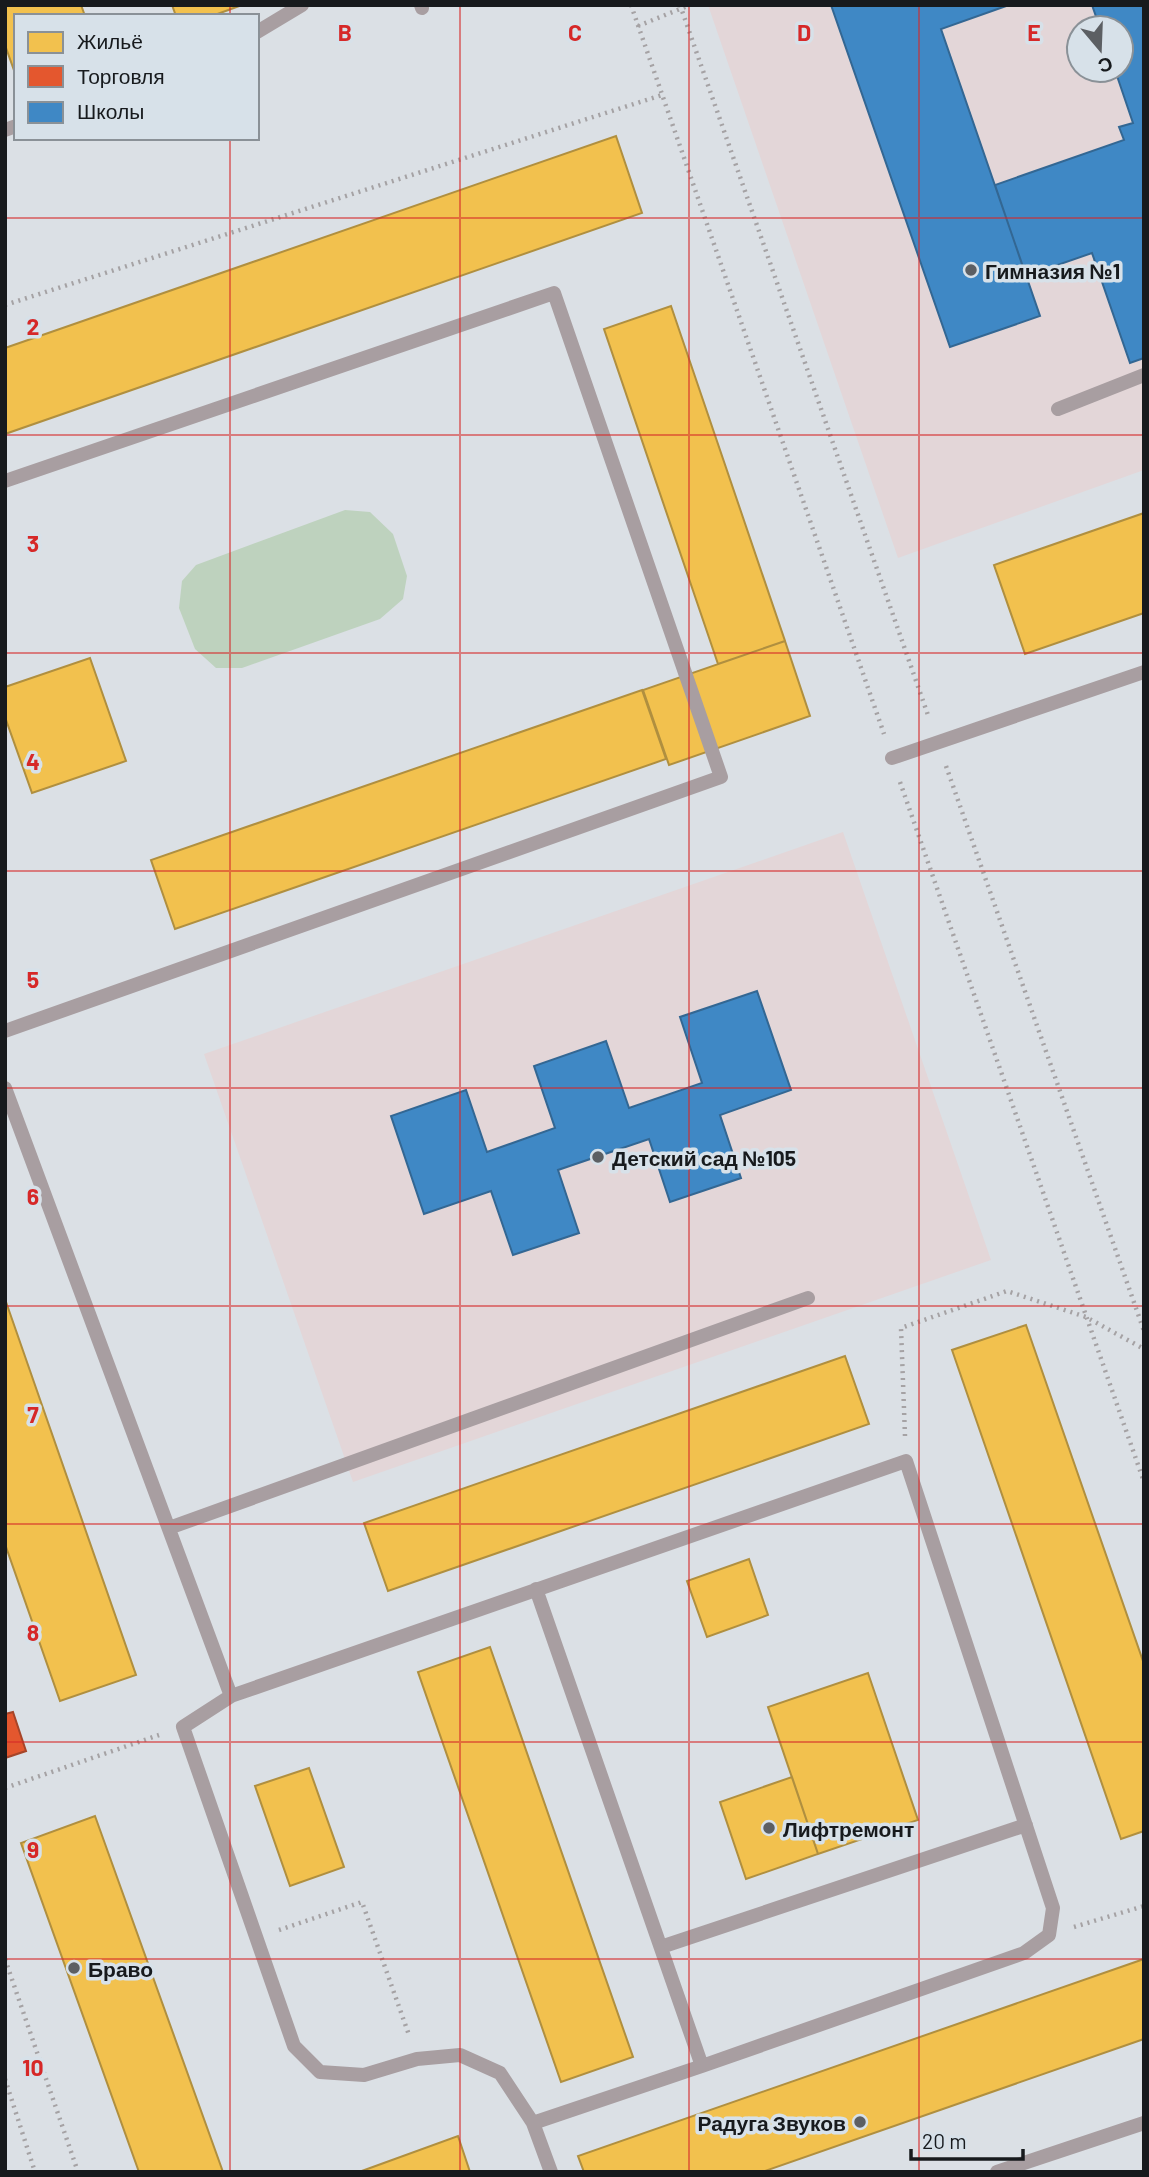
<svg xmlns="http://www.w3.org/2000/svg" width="1149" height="2177" viewBox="0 0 1149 2177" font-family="Barlow,sans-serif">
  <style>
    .education { fill: #e3d6d8; fill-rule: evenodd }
    .green { fill: #bed2be }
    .homes { fill: #f2c14e; stroke: #b08f3f; stroke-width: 2 }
    .shops { fill: #e4572e; stroke: #a64529; stroke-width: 2 }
    .schools { fill: #3f88c5; stroke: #336793; stroke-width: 2 }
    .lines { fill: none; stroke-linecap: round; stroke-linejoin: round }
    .path { stroke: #a5a2a4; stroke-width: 4.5; stroke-dasharray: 2 5; stroke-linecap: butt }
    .service { stroke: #a89ea1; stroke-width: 14 }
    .grid { fill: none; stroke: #d62828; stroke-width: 2; stroke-opacity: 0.55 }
    .poi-dot { fill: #5c5f63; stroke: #d7e1e9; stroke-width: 2.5 }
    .labels { text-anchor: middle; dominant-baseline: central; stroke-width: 7; stroke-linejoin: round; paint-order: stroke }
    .poi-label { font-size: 21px; font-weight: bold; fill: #171a1d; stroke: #d7e1e9; text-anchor: start }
    .grid-label { font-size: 23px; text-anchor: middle; font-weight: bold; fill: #d62828; stroke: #d7e1e9; stroke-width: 7; stroke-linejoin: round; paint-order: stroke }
  </style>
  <rect width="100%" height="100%" fill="#dbe0e5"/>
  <path class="education" d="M 708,5 L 1144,5 L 1144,470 L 898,558 ZM 1079,28 L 1121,28 L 1121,70 L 1079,70 Z
    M 843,832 L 991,1260 L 353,1482 L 204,1054 Z"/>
  <path class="green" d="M 345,510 L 370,512 L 393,534 L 407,576 L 403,599 L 380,619 L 242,668 L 216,668 L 195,649 L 179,608 L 182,581 L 196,565 Z"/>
  <path class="homes" d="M 5,5 L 81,5 L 85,16 L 16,16 L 16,76 L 5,45 Z
    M 172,5 L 242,5 L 212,16 L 176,16 Z
    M 616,136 L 642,213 L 5,434 L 5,348 Z
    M 671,306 L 785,641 L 718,664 L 604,329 Z
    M 1144,513 L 1144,613 L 1025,654 L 994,565 Z
    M 785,641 L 810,716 L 669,765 L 643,690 Z
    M 90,658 L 126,761 L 32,793 L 5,717 L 5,687 Z
    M 642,690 L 666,759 L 175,929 L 151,860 Z
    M 5,1299 L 136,1675 L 60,1701 L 5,1544 Z
    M 1026,1325 L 1144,1664 L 1144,1831 L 1121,1839 L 952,1350 Z
    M 845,1356 L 869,1424 L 388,1591 L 364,1523 Z
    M 749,1559 L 768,1615 L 707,1637 L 687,1581 Z
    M 490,1647 L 633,2057 L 561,2082 L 418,1672 Z
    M 868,1673 L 918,1820 L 818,1854 L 768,1707 Z
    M 309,1768 L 344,1867 L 290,1886 L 255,1786 Z
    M 792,1777 L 818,1854 L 746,1879 L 720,1802 Z
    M 95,1816 L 223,2172 L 139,2172 L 21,1843 Z
    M 1144,1959 L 1144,2039 L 762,2172 L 584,2172 L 578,2156 Z
    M 458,2136 L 470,2172 L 359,2172 Z"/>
  <path class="shops" d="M 13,1712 L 26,1751 L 5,1758 L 5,1714 Z"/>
  <path class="schools" d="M 831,5 L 1009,5 L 941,29 L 1040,316 L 950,347 Z
    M 1092,5 L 1144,5 L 1144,358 L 1130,363 L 1092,253 L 1026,276 L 995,185 L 1124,140 L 1119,127 L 1133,123 L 1115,70 L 1121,70 L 1121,28 L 1100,28 Z
    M 757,991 L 791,1090 L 720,1115 L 741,1178 L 670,1202 L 649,1139 L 558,1170 L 579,1233 L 513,1255 L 491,1191 L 424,1214 L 391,1116 L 466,1090 L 487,1152 L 555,1128 L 534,1066 L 606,1041 L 629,1108 L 702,1083 L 680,1017 Z"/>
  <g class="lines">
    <path class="path" d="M 631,5 L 884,734
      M 680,5 L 929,718
      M 638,26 L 690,5
      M 5,305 L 662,95
      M 946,766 L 1144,1331
      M 900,782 L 1144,1482
      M 905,1436 L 901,1328 L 1007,1291 L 1086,1317 L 1144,1349
      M 5,1788 L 159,1735
      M 1074,1927 L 1144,1906
      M 279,1930 L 362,1902 L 409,2035
      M 5,1959 L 78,2172
      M 5,2079 L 35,2172"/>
    <path class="service" d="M 421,5 L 422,8
      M 257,32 L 302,5
      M 5,130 L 16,126
      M 1058,409 L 1144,375
      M 5,481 L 554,293 L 721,777 L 5,1031
      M 892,758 L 1144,672
      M 5,1088 L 231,1696 L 906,1461 L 1053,1908 L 1049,1935 L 1024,1953 L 702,2066 L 533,2123
      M 169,1528 L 808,1298
      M 536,1589 L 702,2066
      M 231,1696 L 183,1727 L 294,2046 L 320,2072 L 364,2075 L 417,2059 L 460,2055 L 500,2073 L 533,2123 L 551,2172
      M 661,1947 L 1026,1825
      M 997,2172 L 1144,2123"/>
  </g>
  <path class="grid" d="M 230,5 L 230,16M 460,5 L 460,2172M 689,5 L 689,2172M 919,5 L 919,2172M 230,138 L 230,2172M 5,218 L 1144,218M 5,435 L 1144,435M 5,653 L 1144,653M 5,871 L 1144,871M 5,1088 L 1144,1088M 5,1306 L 1144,1306M 5,1524 L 1144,1524M 5,1742 L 1144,1742M 5,1959 L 1144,1959"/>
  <g class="poi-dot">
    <circle cx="971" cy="270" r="7"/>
    <circle cx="598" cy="1157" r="7"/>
    <circle cx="769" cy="1828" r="7"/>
    <circle cx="74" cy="1968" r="7"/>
    <circle cx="860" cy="2122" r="7"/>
  </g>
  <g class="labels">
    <g class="poi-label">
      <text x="985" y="270">Гимназия №1</text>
      <text x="612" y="1157">Детский сад №105</text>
      <text x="783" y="1828">Лифтремонт</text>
      <text x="88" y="1968">Браво</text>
      <text x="846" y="2122" text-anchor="end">Радуга Звуков</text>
    </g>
  </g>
  <g class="grid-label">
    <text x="345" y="41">B</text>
    <text x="575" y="41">C</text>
    <text x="804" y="41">D</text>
    <text x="1034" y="41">E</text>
    <text x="33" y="335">2</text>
    <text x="33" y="552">3</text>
    <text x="33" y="770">4</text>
    <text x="33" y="988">5</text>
    <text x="33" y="1205">6</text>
    <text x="33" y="1423">7</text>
    <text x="33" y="1641">8</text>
    <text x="33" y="1858">9</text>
    <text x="33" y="2076">10</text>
  </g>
  <rect width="1149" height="2177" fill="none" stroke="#171a1d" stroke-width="14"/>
  <rect x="14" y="14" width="245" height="126" fill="#d7e1e9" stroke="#8a9197" stroke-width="2"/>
  <rect x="28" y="32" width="35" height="21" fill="#f2c14e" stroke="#8a9197" stroke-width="2"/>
  <text x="77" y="49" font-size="21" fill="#171a1d">Жильё</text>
  <rect x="28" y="66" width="35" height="21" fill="#e4572e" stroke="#8a9197" stroke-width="2"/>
  <text x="77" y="84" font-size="21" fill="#171a1d">Торговля</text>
  <rect x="28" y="102" width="35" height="21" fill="#3f88c5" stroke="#8a9197" stroke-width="2"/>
  <text x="77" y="119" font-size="21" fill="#171a1d">Школы</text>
  <g transform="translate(1100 49) rotate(161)"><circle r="33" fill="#d7e1e9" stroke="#8a9197" stroke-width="2"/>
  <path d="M0-5L12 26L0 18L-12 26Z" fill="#5c5f63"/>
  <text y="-10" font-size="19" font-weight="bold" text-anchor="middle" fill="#171a1d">С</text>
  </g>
  <path d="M911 2149v10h112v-10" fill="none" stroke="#171a1d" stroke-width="3.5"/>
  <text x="922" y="2149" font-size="21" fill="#171a1d" stroke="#d7e1e9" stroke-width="5" paint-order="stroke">20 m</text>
</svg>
